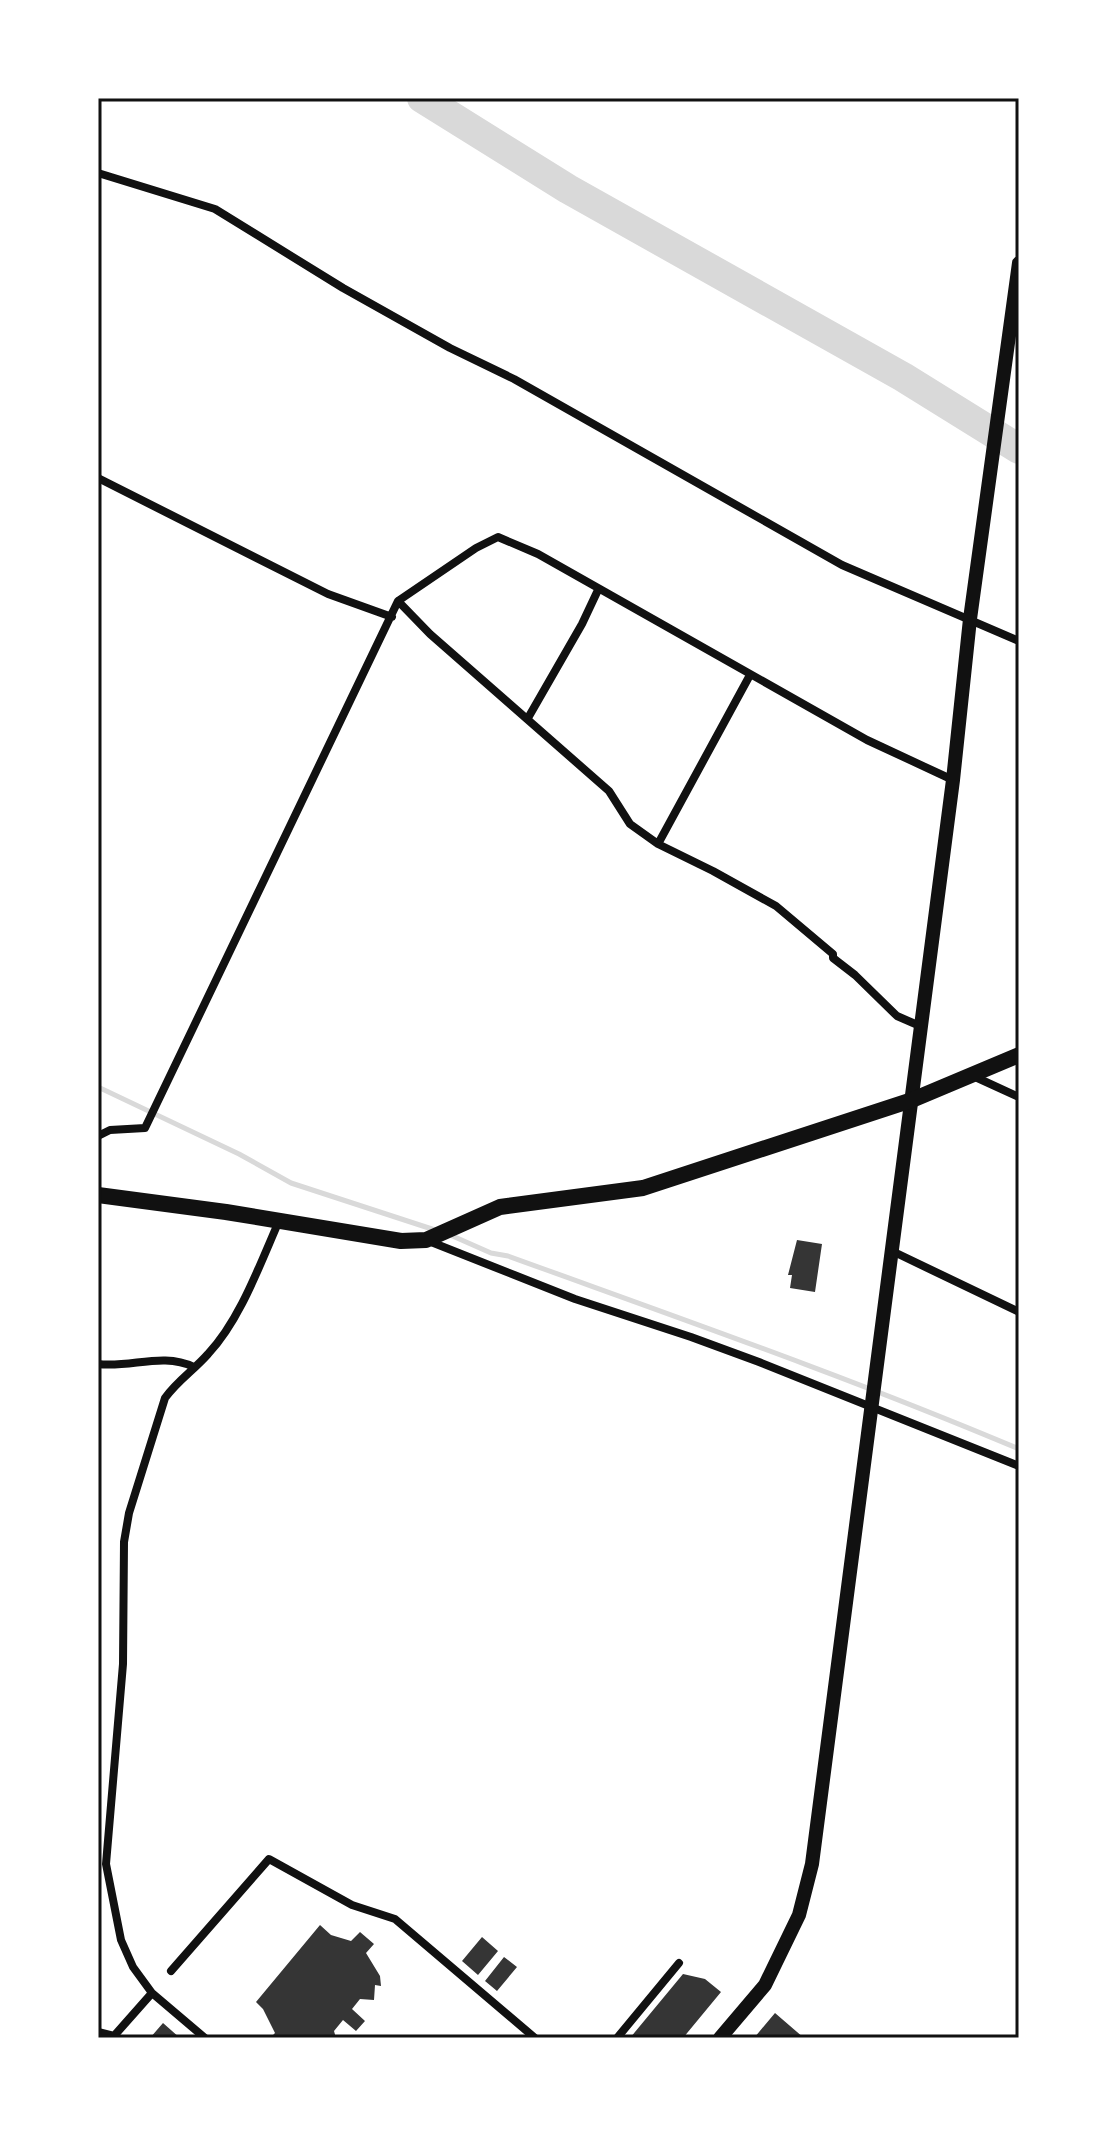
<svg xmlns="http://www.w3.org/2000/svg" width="1117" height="2136" viewBox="0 0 1117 2136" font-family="'Golos Text',sans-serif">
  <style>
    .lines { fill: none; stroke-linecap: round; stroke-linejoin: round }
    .stream { stroke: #d9d9d9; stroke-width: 5 }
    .river { stroke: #d9d9d9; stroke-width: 30 }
    .building { fill: #353535 }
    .minor { stroke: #111; stroke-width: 8 }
    .secondary { stroke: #111; stroke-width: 14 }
    .primary { stroke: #111; stroke-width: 16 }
    .neatline { fill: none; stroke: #111; stroke-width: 3 }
  </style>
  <rect width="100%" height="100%" fill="#fff"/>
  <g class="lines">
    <path class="stream" d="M 98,1087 L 239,1154 L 291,1183 L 435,1230
      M 448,1234 L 491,1253 L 508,1256 C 679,1318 851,1378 1019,1449"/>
    <path class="river" d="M 422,98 L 568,189 L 903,377 L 1019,449"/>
  </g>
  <path class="building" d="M 797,1240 L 822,1244 L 815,1292 L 790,1288 L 792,1275 L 788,1275 Z
    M 320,1925 L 331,1935 L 351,1941 L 360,1932 L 374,1944 L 366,1953 L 380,1976 L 381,1986 L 375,1985 L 374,2000 L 360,1999 L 352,2009 L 365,2021 L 356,2031 L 343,2020 L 334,2031 L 336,2038 L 270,2038 L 275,2033 L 263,2009 L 256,2002 Z
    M 482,1937 L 498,1951 L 478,1975 L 462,1961 Z
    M 504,1957 L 517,1967 L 497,1991 L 485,1981 Z
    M 683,1974 L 705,1979 L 721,1992 L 683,2038 L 630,2038 Z
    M 775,2013 L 804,2038 L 754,2038 Z
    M 163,2023 L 180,2038 L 150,2038 Z"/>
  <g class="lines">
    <path class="minor" d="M 98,173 L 215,209 L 343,288 L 450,348 L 514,379 L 842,565 L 1019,641
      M 98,478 L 328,594 L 392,617
      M 398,601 L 430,634 L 609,791 L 630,824 L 658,844 L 713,871 L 776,906 L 833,954 L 833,958 L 855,975 L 897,1016 L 920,1026
      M 528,718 L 582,624 L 598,590
      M 658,844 L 750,675
      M 973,1076 L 1019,1097
      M 98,1136 L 110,1130 L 145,1128 L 398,601 L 476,548 L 498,537 L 538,554 L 867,740 L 953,780
      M 426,1240 L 575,1299 L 691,1337 L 759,1362 L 1019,1466
      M 892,1251 L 1019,1312
      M 98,1364 C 132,1368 162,1352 194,1367
      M 171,1971 L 269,1859 L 352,1905 L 395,1919 L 535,2038
      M 98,2032 L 114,2036 L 152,1993
      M 205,2038 L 152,1993 L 133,1967 L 121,1940 L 106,1864 L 123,1664 L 124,1542 L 129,1513 L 165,1398 C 177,1381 194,1370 208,1354 C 240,1320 260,1264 279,1221
      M 617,2038 L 679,1963"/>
    <path class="secondary" d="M 720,2038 L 765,1985 L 799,1915 L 812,1864 L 953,780 L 970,619 L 1019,263"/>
    <path class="primary" d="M 98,1195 L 226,1212 L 401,1241 L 426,1240 L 500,1207 L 643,1188 L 912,1100 L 1019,1055"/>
  </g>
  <rect width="1117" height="2136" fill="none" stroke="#ffffff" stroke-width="200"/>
  <rect x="100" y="100" width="917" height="1936" class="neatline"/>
</svg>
